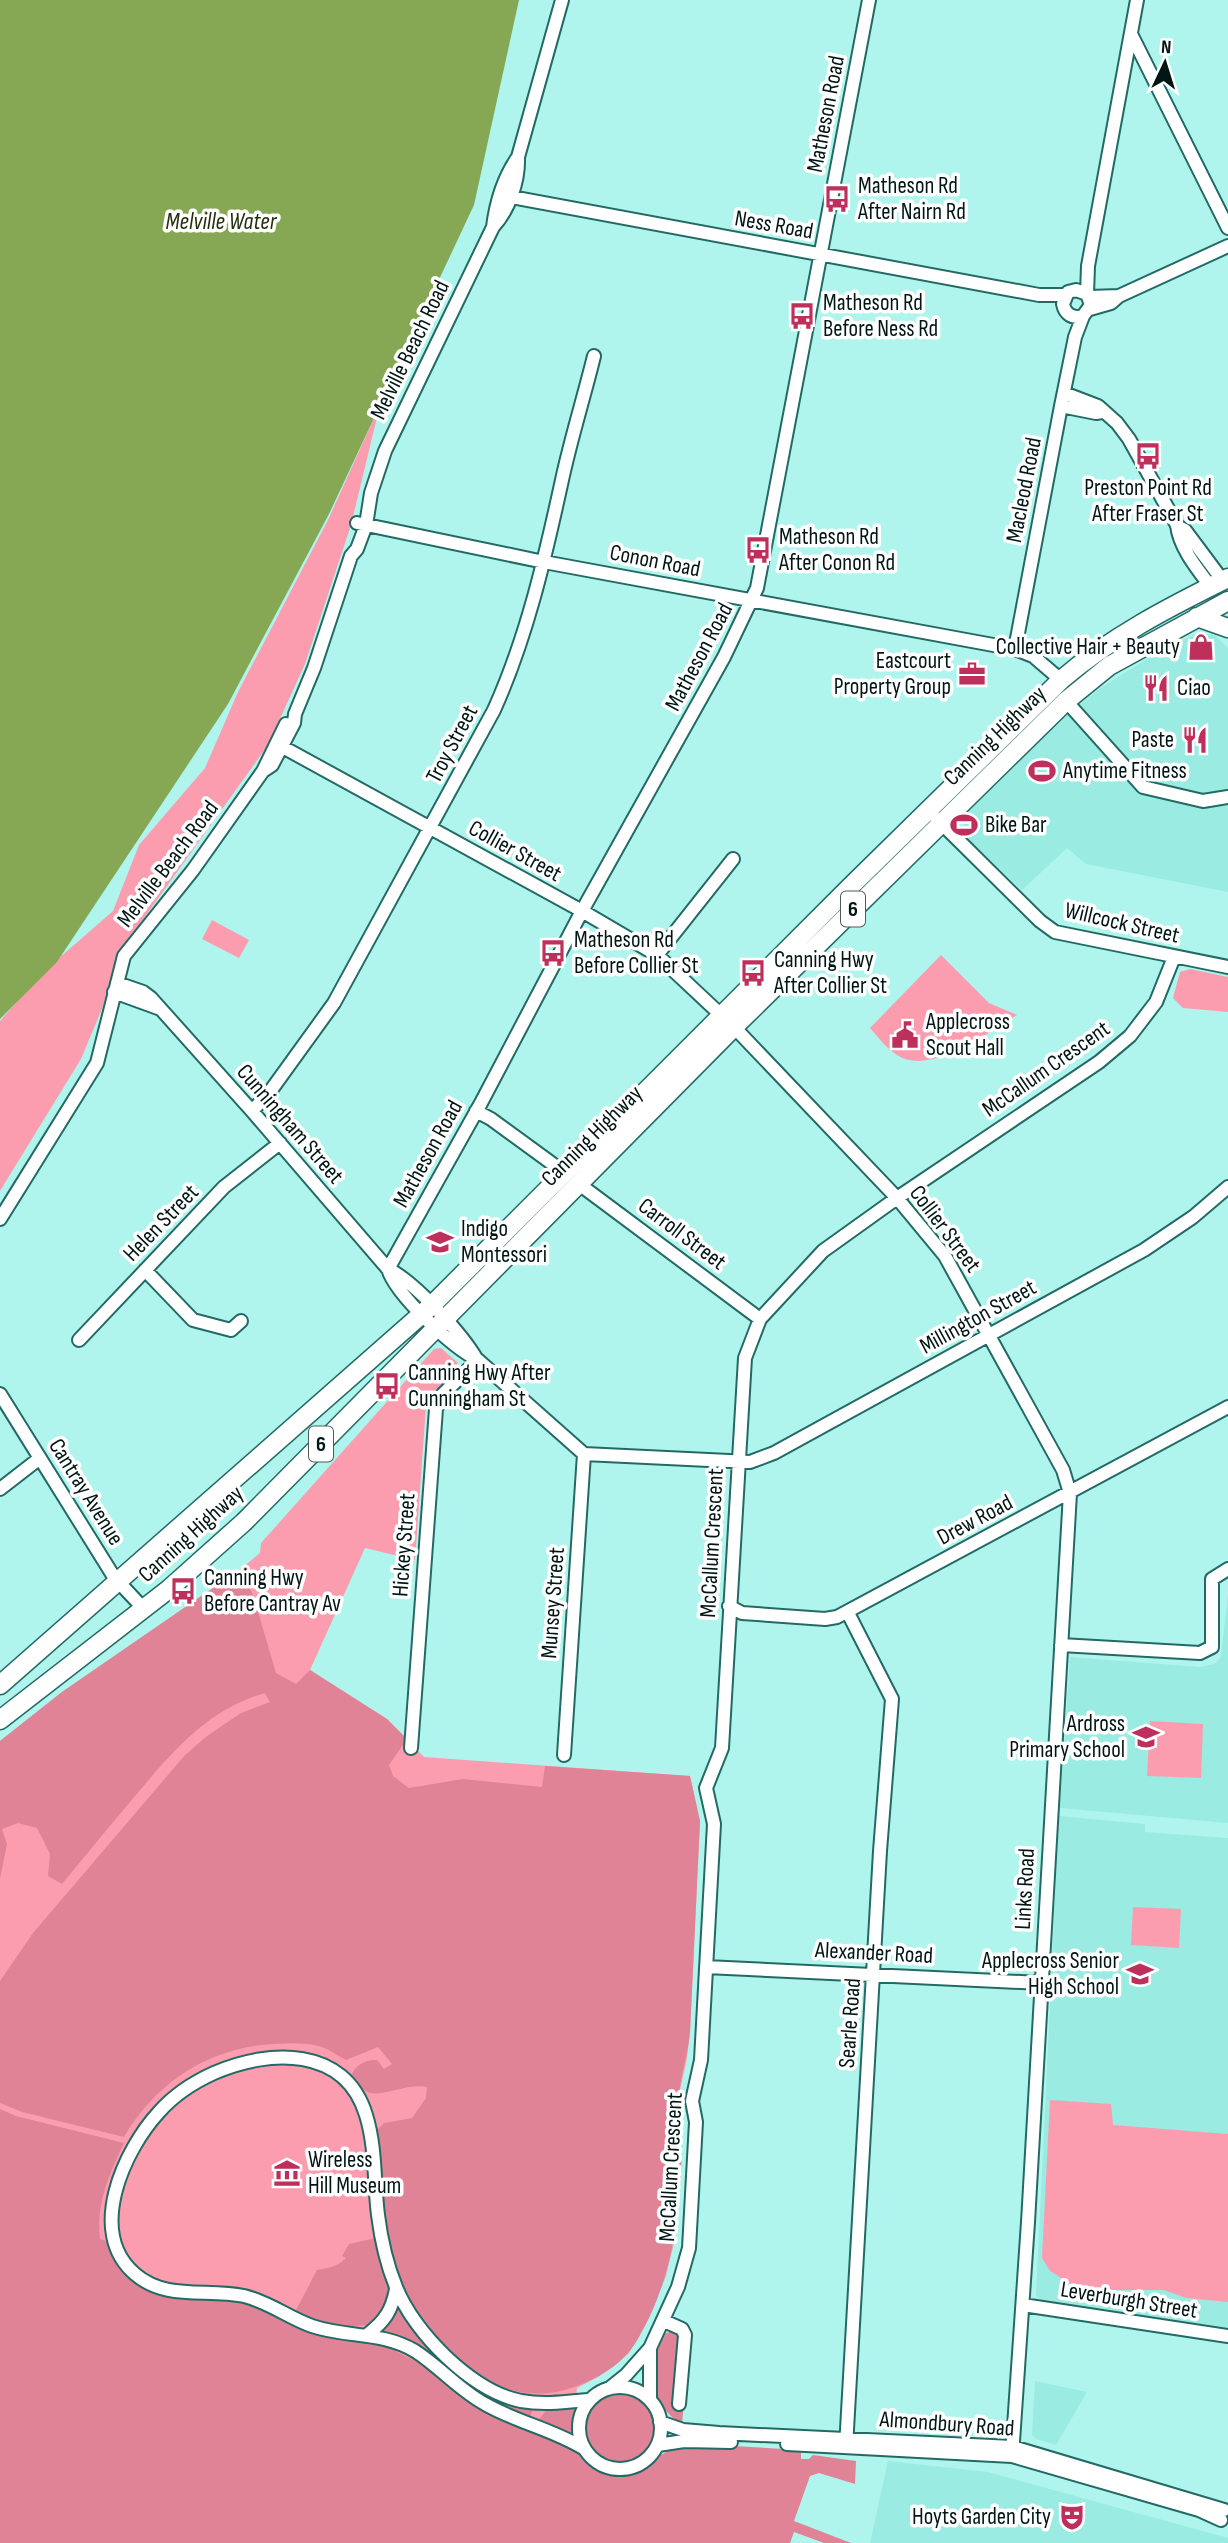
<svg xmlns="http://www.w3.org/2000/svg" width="1228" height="2543" viewBox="0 0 1228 2543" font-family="'Sofia Sans Condensed',sans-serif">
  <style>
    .built { fill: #9aebe2 }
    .green { fill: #fc9daf }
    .forest { fill: #e18396 }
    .water { fill: #86a855 }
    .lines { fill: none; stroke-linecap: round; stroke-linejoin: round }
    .minor-casing { stroke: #236a64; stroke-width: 16 }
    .highway-casing { stroke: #236a64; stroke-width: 21 }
    .minor { stroke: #fff; stroke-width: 12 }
    .highway { stroke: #fff; stroke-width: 18 }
    .labels { text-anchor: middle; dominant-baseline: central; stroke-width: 7; stroke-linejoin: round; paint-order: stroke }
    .shield { fill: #fff; stroke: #4c5c5a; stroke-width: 2 }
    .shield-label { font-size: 21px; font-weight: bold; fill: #001614 }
    .street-label { font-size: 23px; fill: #001614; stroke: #fff }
    .poi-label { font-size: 23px; fill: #001614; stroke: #fff; text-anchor: start }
    .water-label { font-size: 24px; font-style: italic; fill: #23300d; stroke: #fff }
  </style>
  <rect width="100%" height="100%" fill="#aff5ed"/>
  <path class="built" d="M 1197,633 L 1215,635 L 1228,648 L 1228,892 L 1086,864 L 1067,848 L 1022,890 L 963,834 L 965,814 L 1066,716 L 1099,689 L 1161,650 Z
    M 1228,1595 L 1228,1823 L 1060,1808 L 1070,1657 L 1200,1667 L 1214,1664 L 1221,1657 Z
    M 1059,1816 L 1145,1824 L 1145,1832 L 1228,1838 L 1228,2331 L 1047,2304 L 1036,2296 Z
    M 1035,2381 L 1087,2392 L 1056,2445 L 1036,2439 L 1032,2435 Z
    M 888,2461 L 988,2472 L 1228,2538 L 1228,2543 L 870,2543 Z"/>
  <path class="green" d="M 380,405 L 351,525 L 305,664 L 268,745 L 134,932 L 81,1059 L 0,1191 L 0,1021 L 43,972 L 113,911 L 139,845 L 205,768 L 238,692 L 328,520 Z
    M 212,920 L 249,940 L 239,958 L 202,939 Z
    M 941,955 L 989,1003 L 1017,1015 C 989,1032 930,1077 897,1055 C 887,1049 878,1037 870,1028 Z
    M 1190,969 L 1228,977 L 1228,1012 L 1183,1008 L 1173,998 L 1180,972 Z
    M 441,1348 L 458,1363 C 451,1380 434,1390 426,1406 L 415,1560 L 365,1548 L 310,1670 L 387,1719 L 424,1757 L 690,1776 L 700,1821 L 690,2032 L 687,2058 L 679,2095 L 682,2131 L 676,2235 L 666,2276 L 649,2318 L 629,2353 L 598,2377 L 577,2388 L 570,2488 L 0,2543 L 0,1741 L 62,1692 L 242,1568 L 260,1553 L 261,1543 L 434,1349 Z
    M 1150,1721 L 1203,1724 L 1201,1778 L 1147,1776 Z
    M 1133,1907 L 1181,1909 L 1179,1948 L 1131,1945 Z
    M 1050,2100 L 1111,2104 L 1113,2125 L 1228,2134 L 1228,2302 L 1186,2298 L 1164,2290 L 1108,2290 L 1072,2285 L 1050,2271 L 1042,2258 Z"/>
  <path class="forest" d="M 242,1568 L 254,1598 L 276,1673 L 296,1684 L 310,1670 L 387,1719 L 407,1739 L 389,1765 L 393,1776 L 409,1788 L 463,1779 L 542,1787 L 545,1766 L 690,1776 L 700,1821 L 690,2032 C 688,2054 681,2074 679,2095 C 678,2107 682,2120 682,2132 C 682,2203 675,2275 639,2337 C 629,2356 612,2370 593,2379 C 523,2415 468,2380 426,2322 C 419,2312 409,2302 405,2291 C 381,2240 380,2186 377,2130 L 384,2123 L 412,2118 L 426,2098 L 427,2087 C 407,2083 382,2098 368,2092 C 362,2090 355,2082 350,2077 C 355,2066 364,2059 377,2060 L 384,2069 L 392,2064 L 378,2047 L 346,2060 C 338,2056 330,2050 322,2047 C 307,2042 289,2043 274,2044 C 210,2047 156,2082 124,2137 L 22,2112 L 0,2103 L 0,1981 L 33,1933 L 185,1755 L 207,1736 L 241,1713 L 270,1702 L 265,1693 C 205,1710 169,1756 130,1802 C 107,1829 85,1856 62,1884 L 48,1876 L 50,1854 L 37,1828 L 18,1823 L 2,1829 L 7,1844 L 0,1879 L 0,1741 L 62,1692 Z
    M 0,2109 L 16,2116 L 124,2143 C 109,2175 96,2203 100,2239 L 109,2242 L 138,2283 L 155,2293 L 171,2297 L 241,2302 L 373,2340 L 428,2367 L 541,2434 L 572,2448 L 592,2466 L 603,2472 L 626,2475 L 673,2448 L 699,2444 L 801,2450 L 801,2459 L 809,2459 L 813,2455 L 856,2461 L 855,2484 L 819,2473 L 810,2476 L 794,2521 L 851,2543 L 824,2543 L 794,2532 L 790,2543 L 0,2543 Z
    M 376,2238 L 391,2293 L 379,2320 L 369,2325 L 341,2327 L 309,2320 L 295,2312 L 317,2270 C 328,2268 337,2267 346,2258 L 342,2256 L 349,2244 Z
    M 400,2299 L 450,2365 L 534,2407 L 529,2419 L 483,2399 L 376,2332 L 390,2320 Z
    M 674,2331 L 680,2337 L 684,2402 L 682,2424 C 647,2404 647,2364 666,2333 Z
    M585 2427a35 35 0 1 1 70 0a35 35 0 1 1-70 0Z
    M 580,2407 L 570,2434 L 538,2421 L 548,2408 Z"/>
  <path class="water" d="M 0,0 L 519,0 L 474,205 L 329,514 L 228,704 L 57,962 L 0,1019 Z"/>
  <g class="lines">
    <defs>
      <path id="minor" d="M 1131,34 L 1228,228
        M 501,195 L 1039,295 L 1066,295
        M 493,227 C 496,203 504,177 518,157
        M 1087,294 L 1076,290 L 1068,292 L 1063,304 C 1065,314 1072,319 1083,316 L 1091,305 L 1087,294 L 1088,266 L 1137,0
        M 1089,297 L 1119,296
        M 1090,309 L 1111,303 L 1119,296 L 1228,246
        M 1064,393 L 1098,406 L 1117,423 L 1129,439 L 1177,525 C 1179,547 1198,570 1211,587
        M 1061,406 L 1096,413 L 1102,412
        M 357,523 L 544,562 L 1015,649 L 1033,656 L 1061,680
        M 1177,526 L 1185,530 L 1223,581
        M 1015,649 L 1061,406 L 1075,337 L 1083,316
        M 1066,701 L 1143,787 L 1203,801 L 1228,797
        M 279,745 L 582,911 L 657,955 L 721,1015
        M 263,771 L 272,765 L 294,723 L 295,714 L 314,668 L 351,556 L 357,549 L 366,525 L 371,493 L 385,451 L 493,227 C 509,210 519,181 518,157 L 562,0
        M 936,818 L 1040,921 L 1055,932 L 1228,967
        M 657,955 L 733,859
        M 117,983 L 143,992 L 151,998 L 252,1111 L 388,1269 C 396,1295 452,1347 478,1360 L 584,1454 L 750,1462 L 774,1453 L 1144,1250 L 1193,1217 L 1228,1187
        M 114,992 L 158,1008
        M 734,1027 L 897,1198 L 945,1256 L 1063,1470 L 1070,1493 L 1028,2222 L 1012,2456
        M 252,1111 L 269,1093 L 334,1003 L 494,710 C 527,637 545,558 562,480 C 571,438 584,397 594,356
        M 476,1111 L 491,1119 L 565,1173
        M 579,1184 L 760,1319
        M 0,1219 L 97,1063 L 124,956 L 193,870 L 263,771 L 286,724
        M 388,1269 L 481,1103 L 582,911 L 724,657 L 757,588 L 869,0
        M 388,1269 C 414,1281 463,1335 477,1360
        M 145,1270 L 193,1320 L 231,1330 L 241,1321
        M 79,1340 L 224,1187 L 280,1143
        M 0,1394 L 114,1577 L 143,1608
        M 0,1489 L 40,1458
        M 729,1606 L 742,1613 L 825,1619 L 837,1617 L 1228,1407
        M 1061,1645 L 1200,1653 L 1212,1647 L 1212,1579 L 1228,1569
        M 411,1748 L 436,1409 L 443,1394 L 478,1360
        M 564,1755 L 584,1454
        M 706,1967 L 1041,1983
        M 1023,2305 L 1228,2336
        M 664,2321 L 682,2329 L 685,2335 L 679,2404
        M 368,2334 C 385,2321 392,2310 396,2289
        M 611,2387 L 626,2375 L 650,2348 L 678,2287 L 689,2248 L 696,2122 L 692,2101 L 701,2060 L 714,1824 L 706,1788 L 722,1748 L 745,1358 L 760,1319 L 823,1251 L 897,1198 L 1099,1062 L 1130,1036 L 1156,1002 L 1174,957
        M579 2428a41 41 0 1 1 82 0a41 41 0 1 1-82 0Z
        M 650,2400 L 650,2348
        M 660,2422 L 683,2430 L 719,2433 L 1013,2447 L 1224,2510
        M 787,2444 L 1012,2456 L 1199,2510 L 1221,2520
        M 658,2445 L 684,2441 L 731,2442
        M 846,2447 L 880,1851 L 892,1699 L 848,1613
        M 583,2448 C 552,2429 516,2422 485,2404 C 459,2390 440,2367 415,2351 C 381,2331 347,2338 312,2326 C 289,2318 269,2302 244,2296 C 207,2288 166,2301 135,2274 C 86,2232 124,2150 159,2112 C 174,2095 194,2082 214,2073 C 269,2049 345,2046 366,2115 C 376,2147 374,2183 378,2215 C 381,2239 387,2265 396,2287 C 414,2333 472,2391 521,2401 C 544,2405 566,2402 588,2400"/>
      <path id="highway" d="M 1197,617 L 1228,628
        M 0,1685 L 431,1306 L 850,887 L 1061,680 C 1111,637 1169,607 1228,578
        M 0,1720 L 169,1589 L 244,1522 L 734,1027 L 1066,701 L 1109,666 L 1228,601"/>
    </defs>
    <use href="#minor" class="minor-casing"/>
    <use href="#highway" class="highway-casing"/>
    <use href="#minor" class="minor"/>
    <use href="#highway" class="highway"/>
  </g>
  <defs>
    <symbol id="bus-bare" viewBox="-9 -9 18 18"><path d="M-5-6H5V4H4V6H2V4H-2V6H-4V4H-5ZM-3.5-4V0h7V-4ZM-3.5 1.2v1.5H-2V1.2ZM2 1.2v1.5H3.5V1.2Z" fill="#be2f5b" stroke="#fff" stroke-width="2.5" paint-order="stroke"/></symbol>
    <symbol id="shop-bare" viewBox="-9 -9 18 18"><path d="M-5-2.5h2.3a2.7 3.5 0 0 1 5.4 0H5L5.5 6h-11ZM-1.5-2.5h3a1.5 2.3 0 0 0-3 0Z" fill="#be2f5b" stroke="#fff" stroke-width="2.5" paint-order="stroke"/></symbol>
    <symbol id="office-bare" viewBox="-9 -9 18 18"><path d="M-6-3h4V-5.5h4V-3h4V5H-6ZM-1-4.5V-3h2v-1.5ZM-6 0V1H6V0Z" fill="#be2f5b" stroke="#fff" stroke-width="2.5" paint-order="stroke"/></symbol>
    <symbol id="restaurant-bare" viewBox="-9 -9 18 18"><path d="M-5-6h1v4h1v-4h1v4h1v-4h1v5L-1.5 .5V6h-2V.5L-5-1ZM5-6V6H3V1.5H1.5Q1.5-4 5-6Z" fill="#be2f5b" stroke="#fff" stroke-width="2.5" paint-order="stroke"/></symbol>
    <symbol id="stadium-bare" viewBox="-9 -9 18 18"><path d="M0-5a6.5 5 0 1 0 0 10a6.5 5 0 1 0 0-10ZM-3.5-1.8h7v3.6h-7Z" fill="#be2f5b" stroke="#fff" stroke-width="2.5" paint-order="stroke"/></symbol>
    <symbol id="civic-bare" viewBox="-9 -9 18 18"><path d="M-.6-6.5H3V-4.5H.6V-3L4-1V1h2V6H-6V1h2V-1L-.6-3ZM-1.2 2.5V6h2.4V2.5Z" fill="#be2f5b" stroke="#fff" stroke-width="2.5" paint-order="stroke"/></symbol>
    <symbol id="school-bare" viewBox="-9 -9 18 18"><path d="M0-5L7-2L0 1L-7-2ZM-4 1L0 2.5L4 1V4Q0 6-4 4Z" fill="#be2f5b" stroke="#fff" stroke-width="2.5" paint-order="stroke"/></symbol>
    <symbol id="museum-bare" viewBox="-9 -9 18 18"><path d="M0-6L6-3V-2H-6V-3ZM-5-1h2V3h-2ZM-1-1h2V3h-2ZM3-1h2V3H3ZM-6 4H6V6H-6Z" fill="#be2f5b" stroke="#fff" stroke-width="2.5" paint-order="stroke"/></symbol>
    <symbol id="theatre-bare" viewBox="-9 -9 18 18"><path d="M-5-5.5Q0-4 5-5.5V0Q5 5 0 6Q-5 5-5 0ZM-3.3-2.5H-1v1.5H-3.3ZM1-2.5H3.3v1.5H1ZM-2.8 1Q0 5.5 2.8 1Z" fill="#be2f5b" stroke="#fff" stroke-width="2.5" paint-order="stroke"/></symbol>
  </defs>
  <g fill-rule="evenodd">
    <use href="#bus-bare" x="818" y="180" width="38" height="38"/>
    <use href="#bus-bare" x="783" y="297" width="38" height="38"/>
    <use href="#bus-bare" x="1129" y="437" width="38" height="38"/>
    <use href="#bus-bare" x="739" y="531" width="38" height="38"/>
    <use href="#shop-bare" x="1182" y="628" width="38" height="38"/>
    <use href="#office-bare" x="953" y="655" width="38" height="38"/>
    <use href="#restaurant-bare" x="1137" y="669" width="38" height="38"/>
    <use href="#restaurant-bare" x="1176" y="721" width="38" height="38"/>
    <use href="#stadium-bare" x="1023" y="752" width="38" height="38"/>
    <use href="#stadium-bare" x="945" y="806" width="38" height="38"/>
    <use href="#bus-bare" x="534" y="934" width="38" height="38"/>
    <use href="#bus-bare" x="734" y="954" width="38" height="38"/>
    <use href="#civic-bare" x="886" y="1016" width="38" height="38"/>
    <use href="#school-bare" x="421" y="1223" width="38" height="38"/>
    <use href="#bus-bare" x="368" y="1367" width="38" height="38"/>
    <use href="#bus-bare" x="164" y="1572" width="38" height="38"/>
    <use href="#school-bare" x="1127" y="1718" width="38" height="38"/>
    <use href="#school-bare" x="1121" y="1955" width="38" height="38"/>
    <use href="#museum-bare" x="268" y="2154" width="38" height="38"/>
    <use href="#theatre-bare" x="1053" y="2498" width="38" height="38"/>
  </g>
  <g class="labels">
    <g class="shield">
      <rect x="841" y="891.5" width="24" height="35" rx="5"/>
      <rect x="309" y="1426.5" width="24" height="35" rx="5"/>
    </g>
    <g class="shield-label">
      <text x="853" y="909">6</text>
      <text x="321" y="1444">6</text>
    </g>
    <g class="street-label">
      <text transform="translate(826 114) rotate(-79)">Matheson Road</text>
      <text transform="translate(774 225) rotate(10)">Ness Road</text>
      <text transform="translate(410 350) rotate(-64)">Melville Beach Road</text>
      <text transform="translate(1024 490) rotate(-79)">Macleod Road</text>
      <text transform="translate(655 561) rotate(11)">Conon Road</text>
      <text transform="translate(699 657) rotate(-62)">Matheson Road</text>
      <text transform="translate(995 736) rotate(-44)">Canning Highway</text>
      <text transform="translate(452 744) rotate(-62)">Troy Street</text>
      <text transform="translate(515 851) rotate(29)">Collier Street</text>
      <text transform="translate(168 864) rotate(-53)">Melville Beach Road</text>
      <text transform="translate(1122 923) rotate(13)">Willcock Street</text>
      <text transform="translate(1046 1069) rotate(-35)">McCallum Crescent</text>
      <text transform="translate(290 1124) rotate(49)">Cunningham Street</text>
      <text transform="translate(592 1136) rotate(-45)">Canning Highway</text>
      <text transform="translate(428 1154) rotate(-61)">Matheson Road</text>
      <text transform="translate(161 1223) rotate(-46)">Helen Street</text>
      <text transform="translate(945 1229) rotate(53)">Collier Street</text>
      <text transform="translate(682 1234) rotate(37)">Carroll Street</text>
      <text transform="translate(978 1317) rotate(-29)">Millington Street</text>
      <text transform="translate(86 1492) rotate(58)">Cantray Avenue</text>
      <text transform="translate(975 1520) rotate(-28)">Drew Road</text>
      <text transform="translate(191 1534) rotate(-42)">Canning Highway</text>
      <text transform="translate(712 1543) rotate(-87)">McCallum Crescent</text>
      <text transform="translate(404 1545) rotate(-86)">Hickey Street</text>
      <text transform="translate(553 1603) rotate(-86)">Munsey Street</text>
      <text transform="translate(1025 1889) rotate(-87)">Links Road</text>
      <text transform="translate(874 1953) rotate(3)">Alexander Road</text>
      <text transform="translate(850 2023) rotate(-86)">Searle Road</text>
      <text transform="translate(671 2167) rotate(-87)">McCallum Crescent</text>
      <text transform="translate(1129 2300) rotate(9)">Leverburgh Street</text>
      <text transform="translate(947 2424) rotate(4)">Almondbury Road</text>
    </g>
    <g class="poi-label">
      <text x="858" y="186">Matheson Rd<tspan x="858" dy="26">After Nairn Rd</tspan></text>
      <text x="823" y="303">Matheson Rd<tspan x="823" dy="26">Before Ness Rd</tspan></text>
      <text x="1148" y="488" text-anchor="middle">Preston Point Rd<tspan x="1148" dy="26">After Fraser St</tspan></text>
      <text x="779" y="537">Matheson Rd<tspan x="779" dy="26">After Conon Rd</tspan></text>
      <text x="1180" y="647" text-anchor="end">Collective Hair + Beauty</text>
      <text x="951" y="661" text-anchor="end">Eastcourt<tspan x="951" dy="26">Property Group</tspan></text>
      <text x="1177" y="688">Ciao</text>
      <text x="1174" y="740" text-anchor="end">Paste</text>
      <text x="1063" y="771">Anytime Fitness</text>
      <text x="985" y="825">Bike Bar</text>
      <text x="574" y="940">Matheson Rd<tspan x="574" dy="26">Before Collier St</tspan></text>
      <text x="774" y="960">Canning Hwy<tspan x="774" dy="26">After Collier St</tspan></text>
      <text x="926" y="1022">Applecross<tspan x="926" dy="26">Scout Hall</tspan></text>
      <text x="461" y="1229">Indigo<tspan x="461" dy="26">Montessori</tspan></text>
      <text x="408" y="1373">Canning Hwy After<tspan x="408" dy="26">Cunningham St</tspan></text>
      <text x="204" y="1578">Canning Hwy<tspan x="204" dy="26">Before Cantray Av</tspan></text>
      <text x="1125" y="1724" text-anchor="end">Ardross<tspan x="1125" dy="26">Primary School</tspan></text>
      <text x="1119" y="1961" text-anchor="end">Applecross Senior<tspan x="1119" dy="26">High School</tspan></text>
      <text x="308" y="2160">Wireless<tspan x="308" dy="26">Hill Museum</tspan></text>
      <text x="1051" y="2517" text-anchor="end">Hoyts Garden City</text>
    </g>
    <g class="water-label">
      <text x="221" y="221">Melville Water</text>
    </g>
  </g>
  <g transform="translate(1165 63) rotate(4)" stroke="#ffffff" stroke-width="5" paint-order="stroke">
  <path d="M0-5L12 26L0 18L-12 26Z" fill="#001614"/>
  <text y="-10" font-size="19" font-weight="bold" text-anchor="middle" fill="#001614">N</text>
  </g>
</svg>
